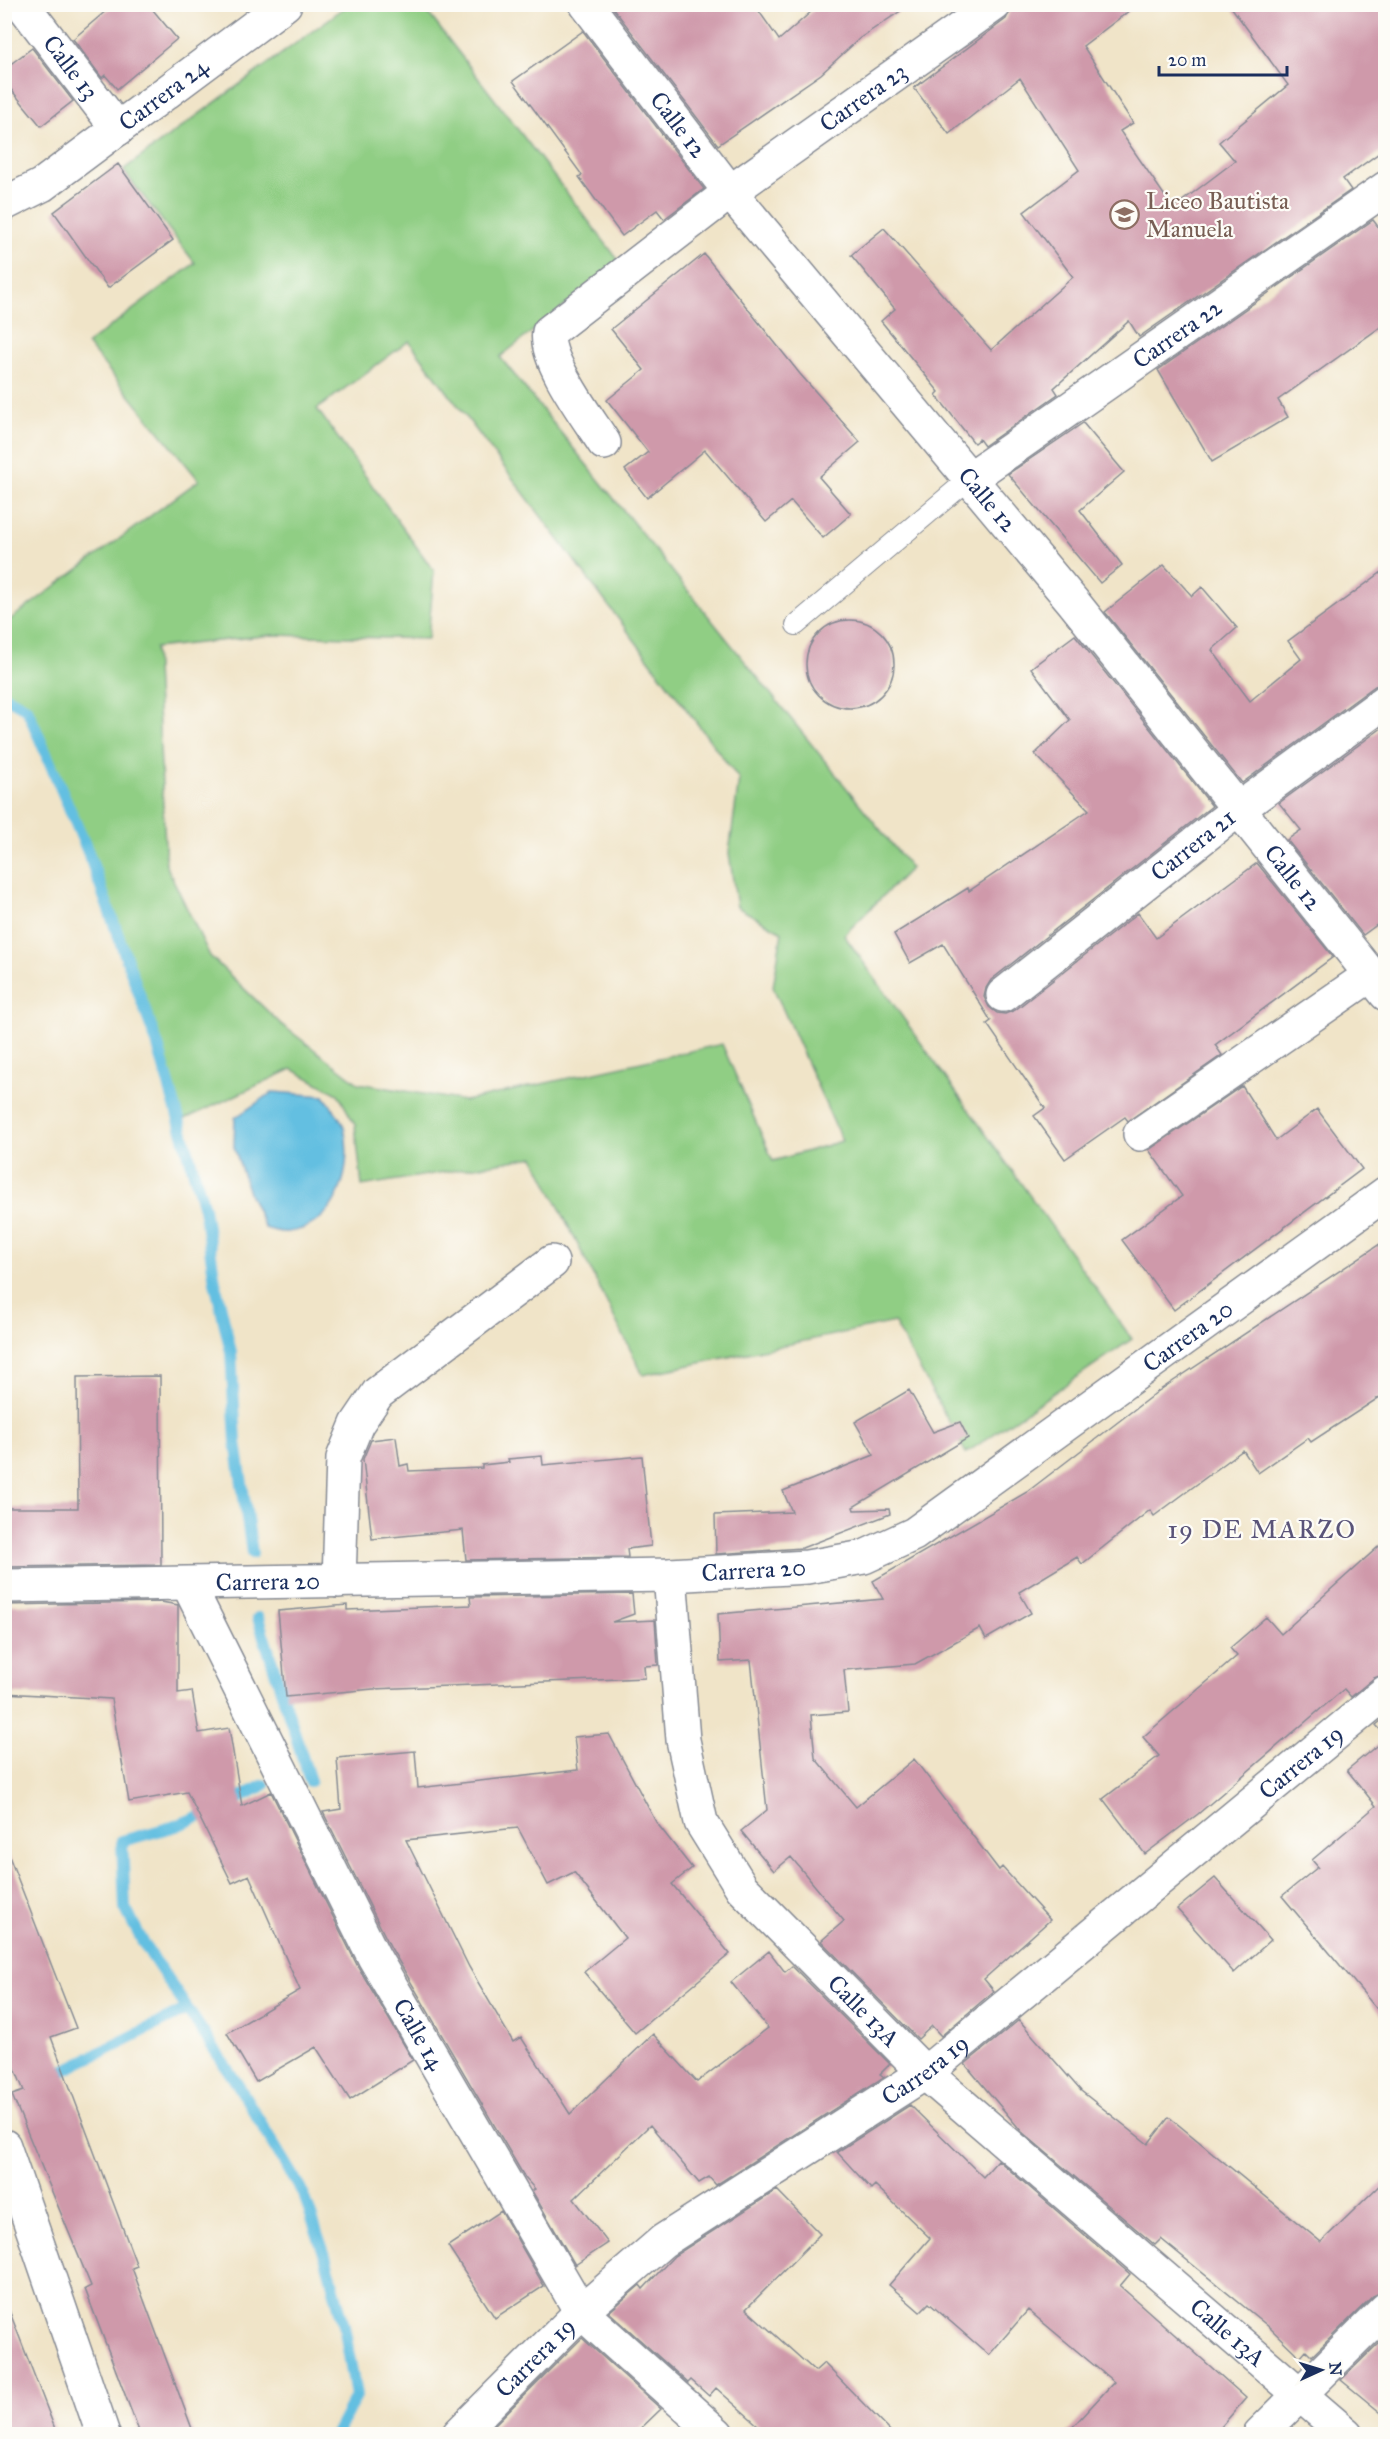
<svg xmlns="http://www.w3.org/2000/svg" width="1390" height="2439" viewBox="0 0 1390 2439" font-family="'IM FELL Great Primer',serif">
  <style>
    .green { fill: #90ce84; stroke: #567e71; stroke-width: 1.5; fill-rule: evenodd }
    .water { fill: #63bfe1; stroke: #3f77a0; stroke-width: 1.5 }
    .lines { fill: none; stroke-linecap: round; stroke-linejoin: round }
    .stream { stroke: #63bfe1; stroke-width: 12 }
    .building { fill: #cf99aa }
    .lane-casing { stroke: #868a93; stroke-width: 22 }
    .street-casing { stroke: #868a93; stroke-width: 36 }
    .lane { stroke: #fff; stroke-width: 20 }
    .street { stroke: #fff; stroke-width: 33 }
    .labels { text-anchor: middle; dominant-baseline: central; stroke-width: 4.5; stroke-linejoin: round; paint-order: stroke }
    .street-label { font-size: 24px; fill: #1b2f5e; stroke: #fdfcf7 }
    .education-label { font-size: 24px; fill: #785e54; stroke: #fdfcf7; text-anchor: start }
    .neighbourhood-label { font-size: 26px; letter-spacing: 1.5px; fill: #5a5479; stroke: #fdfcf7 }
  </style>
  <rect width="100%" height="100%" fill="#fdfcf7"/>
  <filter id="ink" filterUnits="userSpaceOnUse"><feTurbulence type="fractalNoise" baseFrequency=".0167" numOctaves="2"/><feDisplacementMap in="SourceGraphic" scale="12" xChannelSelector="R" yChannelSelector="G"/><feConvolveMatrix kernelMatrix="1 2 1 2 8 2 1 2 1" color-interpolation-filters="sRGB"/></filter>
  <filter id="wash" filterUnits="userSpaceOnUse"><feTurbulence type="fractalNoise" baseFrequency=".008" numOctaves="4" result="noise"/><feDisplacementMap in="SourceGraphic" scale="24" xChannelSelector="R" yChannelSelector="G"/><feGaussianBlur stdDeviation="1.35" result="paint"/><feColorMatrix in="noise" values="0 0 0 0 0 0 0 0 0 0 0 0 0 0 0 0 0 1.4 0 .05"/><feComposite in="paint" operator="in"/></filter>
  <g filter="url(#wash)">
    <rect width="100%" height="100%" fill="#f0e4c8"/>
    <path class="green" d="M 348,5 L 422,5 L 620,262 L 500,357 L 911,868 L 844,935 L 1132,1339 L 966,1453 L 894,1322 L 643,1375 L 534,1157 L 362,1186 L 355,1125 L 338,1094 L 292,1069 L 179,1122 L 158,1046 L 88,852 L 27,709 L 5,696 L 4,624 L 199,480 L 87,344 L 195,263 L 123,170 ZM 409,341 L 739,779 L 729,853 L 737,907 L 782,932 L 773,987 L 842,1141 L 773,1161 L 722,1044 L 465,1101 L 358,1083 L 281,1024 L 210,956 L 166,865 L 155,648 L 272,635 L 428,639 L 434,571 L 317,409 Z"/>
    <path class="water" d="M 273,1092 L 324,1096 C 330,1105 341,1117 344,1127 C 354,1170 337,1227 288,1232 C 281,1233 272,1230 265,1228 L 249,1193 L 234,1147 L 235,1118 Z"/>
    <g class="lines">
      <path class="stream" d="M 4,696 L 27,709 L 88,852 L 158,1046 L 204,1208 L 215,1282 L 231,1352 L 236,1442 L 252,1553
        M 258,1618 L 310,1781
        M 228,1804 L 264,1785
        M 212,1811 L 176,1826 L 122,1841 L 125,1908 L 144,1944 L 238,2085 L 304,2195 L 325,2256 L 344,2325 L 356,2396 L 336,2434
        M 51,2077 L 187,2009"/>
    </g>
    <g id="blocks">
      <path class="building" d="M 114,4 L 148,4 L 177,39 L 117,89 L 105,75 L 102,78 L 73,39 Z
        M 618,4 L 754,4 L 779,40 L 820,4 L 911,4 L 860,38 L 821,74 L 718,145 L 613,8 Z
        M 1013,4 L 1138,4 L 1083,46 L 1133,123 L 1120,131 L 1173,208 L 1235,161 L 1219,142 L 1288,85 L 1229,4 L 1386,4 L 1386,148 L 1343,179 L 1351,190 L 1139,337 L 1129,321 L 1054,388 L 1058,394 L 984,446 L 979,439 L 974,443 L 936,395 L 939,392 L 881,321 L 895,309 L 851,255 L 884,228 L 991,350 L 1073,277 L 1024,212 L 1079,170 L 1020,78 L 949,134 L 914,88 L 1006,19 Z
        M 583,31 L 704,189 L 664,219 L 657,210 L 622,236 L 579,177 L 582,175 L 513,81 Z
        M 32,48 L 73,101 L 41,126 L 4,81 L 4,69 Z
        M 118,164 L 173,240 L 108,288 L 54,212 Z
        M 1373,220 L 1386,237 L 1386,323 L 1278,400 L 1288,417 L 1212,462 L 1158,370 Z
        M 704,254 L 800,374 L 860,442 L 819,477 L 851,514 L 823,538 L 791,501 L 766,522 L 705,450 L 647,498 L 625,470 L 648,452 L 607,400 L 644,370 L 611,329 Z
        M 1083,423 L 1124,472 L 1080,510 L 1122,565 L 1100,583 L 1008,474 Z
        M 1164,565 L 1192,596 L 1202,587 L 1237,628 L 1212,650 L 1250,701 L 1301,659 L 1288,641 L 1386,569 L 1386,683 L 1375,686 L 1242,783 L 1105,612 Z
        M806 664a44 44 0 1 1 88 0a44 44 0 1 1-88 0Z
        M 1075,635 L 1212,806 L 991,980 L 986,988 L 984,997 L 989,1007 L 997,1013 L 1005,1014 L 1015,1010 L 1138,913 L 1156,938 L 1257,863 L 1333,957 L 1215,1045 L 1222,1055 L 1128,1121 L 1125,1117 L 1065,1159 L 1034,1116 L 1045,1108 L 987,1024 L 991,1021 L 943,944 L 910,963 L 894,934 L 968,888 L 969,891 L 1089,810 L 1035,754 L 1070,720 L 1031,668 Z
        M 1386,725 L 1386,918 L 1363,935 L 1287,840 L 1301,830 L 1279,803 Z
        M 1242,1086 L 1276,1140 L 1317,1109 L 1362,1169 L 1174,1310 L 1122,1240 L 1182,1196 L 1149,1150 Z
        M 1386,1240 L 1386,1393 L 1311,1442 L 1308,1438 L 1258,1473 L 1243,1450 L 1154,1516 L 1150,1510 L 1082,1564 L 1077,1557 L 1019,1592 L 1031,1613 L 986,1639 L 980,1628 L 915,1664 L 844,1670 L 848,1712 L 811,1715 L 815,1758 L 856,1807 L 914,1759 L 999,1870 L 1002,1867 L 1050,1920 L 984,1979 L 994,1991 L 941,2036 L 932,2026 L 918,2039 L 821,1941 L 844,1921 L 791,1857 L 774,1871 L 741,1831 L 767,1810 L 751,1660 L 720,1662 L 718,1614 L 883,1599 L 873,1581 L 1027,1492 L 1157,1392 Z
        M 160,1376 L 161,1565 L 4,1567 L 4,1508 L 78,1508 L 77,1377 Z
        M 909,1390 L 933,1432 L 960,1422 L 968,1438 L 853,1507 L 854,1510 L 889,1509 L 890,1514 L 802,1548 L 716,1554 L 715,1515 L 792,1512 L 783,1491 L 874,1455 L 855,1422 Z
        M 396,1437 L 400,1466 L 408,1464 L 409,1471 L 482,1468 L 482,1465 L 509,1462 L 508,1459 L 542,1456 L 543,1465 L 642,1456 L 651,1546 L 627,1549 L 628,1557 L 466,1560 L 463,1530 L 372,1539 L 363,1459 L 371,1440 Z
        M 1386,1540 L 1386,1674 L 1374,1678 L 1351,1697 L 1344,1689 L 1198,1814 L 1145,1854 L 1103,1799 L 1159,1756 L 1143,1737 L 1237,1656 L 1230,1648 L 1266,1617 L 1281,1634 Z
        M 632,1594 L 634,1614 L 612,1622 L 655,1620 L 658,1665 L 644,1666 L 645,1678 L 373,1689 L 286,1697 L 278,1611 L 347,1605 L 347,1610 L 471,1605 L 470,1597 Z
        M 161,1602 L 178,1605 L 178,1693 L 192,1691 L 199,1733 L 229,1728 L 242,1806 L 271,1792 L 357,1965 L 413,2060 L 350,2100 L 316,2047 L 256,2082 L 227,2033 L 300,1990 L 249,1875 L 232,1883 L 187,1792 L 129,1802 L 111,1699 L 4,1693 L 4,1605 Z
        M 1386,1717 L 1386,1736 L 1376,1725 Z
        M 609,1734 L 656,1822 L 692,1868 L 672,1884 L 730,1954 L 635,2033 L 584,1972 L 625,1938 L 574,1872 L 548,1885 L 518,1828 L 406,1840 L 469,1967 L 513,2042 L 521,2037 L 570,2114 L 653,2034 L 697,2082 L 768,2028 L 731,1982 L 769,1951 L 785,1972 L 792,1966 L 890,2064 L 880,2074 L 884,2077 L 716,2185 L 709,2177 L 699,2183 L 650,2125 L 574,2199 L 608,2243 L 575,2265 L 532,2191 L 535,2189 L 525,2178 L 391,1948 L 323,1812 L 341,1809 L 337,1758 L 415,1751 L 418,1788 L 578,1770 L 574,1737 Z
        M 1386,1738 L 1386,2020 L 1282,1896 L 1318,1867 L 1312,1860 L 1376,1806 L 1347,1770 Z
        M 4,1851 L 7,1851 L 76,2028 L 51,2037 L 137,2266 L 132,2268 L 194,2434 L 140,2434 L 85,2289 L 91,2286 L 12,2095 L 24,2091 L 4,2041 Z
        M 1215,1878 L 1271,1940 L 1234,1973 L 1177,1909 Z
        M 1019,2020 L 1081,2091 L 1148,2144 L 1169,2117 L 1321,2242 L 1386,2179 L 1386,2291 L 1373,2296 L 1312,2356 L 1306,2350 L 1300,2357 L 1269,2327 L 1161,2239 L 1155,2245 L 1022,2132 L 965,2064 Z
        M 910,2105 L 983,2177 L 998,2160 L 1130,2274 L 1120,2286 L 1246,2398 L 1215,2434 L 1066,2434 L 1114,2382 L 1028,2310 L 989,2355 L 929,2303 L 920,2312 L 889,2285 L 930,2238 L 875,2185 L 871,2189 L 837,2152 Z
        M 777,2190 L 820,2234 L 746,2309 L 815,2371 L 824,2363 L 893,2434 L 768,2434 L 716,2388 L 709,2396 L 691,2380 L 688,2383 L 609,2312 L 640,2285 L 643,2289 L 674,2256 Z
        M 501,2211 L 544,2286 L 495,2318 L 448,2246 Z
        M 4,2305 L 7,2305 L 57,2434 L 4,2434 Z
        M 1386,2336 L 1386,2417 L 1341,2380 Z
        M 582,2338 L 661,2409 L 635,2434 L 485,2434 Z"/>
    </g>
  </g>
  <g filter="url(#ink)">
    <use href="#blocks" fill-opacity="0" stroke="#868a93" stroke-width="1.5"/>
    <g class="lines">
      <defs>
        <path id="lane" d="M 796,625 L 969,479"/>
        <g id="street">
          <path id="s1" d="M 22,4 L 118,129"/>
          <path id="s2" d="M 586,4 L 730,192 L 1074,603 L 1386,994"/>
          <path id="s3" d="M 4,204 L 42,185 L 285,4"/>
          <path id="s4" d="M 604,443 C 589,419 543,359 549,332 L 730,192 L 995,4"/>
          <path id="s5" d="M 969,479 L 1386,188"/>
          <path id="s6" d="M 1003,995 L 1240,808 L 1386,701"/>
          <path d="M 1140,1134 L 1369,976"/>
          <path id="s7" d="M 670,1575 L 683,1740 L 701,1822 L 742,1888 L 925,2073 L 1346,2434"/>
          <path d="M 339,1581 L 343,1458 L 357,1424 L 378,1393 L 552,1262"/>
          <path id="s8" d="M 188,1584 L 374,1957 L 581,2312 L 717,2434"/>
          <path id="s9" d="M 4,1586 L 670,1575 L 807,1567 L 864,1557 L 914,1534 L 1386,1193"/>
          <path d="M 4,2146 L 103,2434"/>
          <path id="s10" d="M 459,2434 L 581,2312 L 663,2241 L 925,2073 L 1386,1692"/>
          <path d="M 1260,2434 L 1386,2309"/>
        </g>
      </defs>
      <use href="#lane" class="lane-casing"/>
      <use href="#street" class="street-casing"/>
      <use href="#lane" class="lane"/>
      <use href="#street" class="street"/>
    </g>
  </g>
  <defs>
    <symbol id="school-ring" viewBox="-11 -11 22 22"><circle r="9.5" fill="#fdfcf7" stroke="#8d6e63" stroke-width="1.5"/><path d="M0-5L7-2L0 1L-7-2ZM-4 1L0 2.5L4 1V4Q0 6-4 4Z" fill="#8d6e63"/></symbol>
  </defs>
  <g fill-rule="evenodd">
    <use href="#school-ring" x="1108" y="198" width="33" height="33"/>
  </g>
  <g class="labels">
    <g class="street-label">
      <text stroke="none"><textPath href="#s1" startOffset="80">Calle 13</textPath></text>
      <text stroke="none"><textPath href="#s3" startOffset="194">Carrera 24</textPath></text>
      <text stroke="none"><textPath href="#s4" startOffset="518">Carrera 23</textPath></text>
      <text stroke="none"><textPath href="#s2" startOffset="152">Calle 12</textPath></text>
      <text stroke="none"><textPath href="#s5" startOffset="254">Carrera 22</textPath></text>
      <text stroke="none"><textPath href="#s2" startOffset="638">Calle 12</textPath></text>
      <text stroke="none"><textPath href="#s6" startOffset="242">Carrera 21</textPath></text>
      <text stroke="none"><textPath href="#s2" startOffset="1124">Calle 12</textPath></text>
      <text stroke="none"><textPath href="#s9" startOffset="1254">Carrera 20</textPath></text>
      <text stroke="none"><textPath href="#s9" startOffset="750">Carrera 20</textPath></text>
      <text stroke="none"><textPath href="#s9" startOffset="264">Carrera 20</textPath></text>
      <text stroke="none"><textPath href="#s10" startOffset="1080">Carrera 19</textPath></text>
      <text stroke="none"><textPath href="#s7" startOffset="500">Calle 13A</textPath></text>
      <text stroke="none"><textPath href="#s8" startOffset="506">Calle 14</textPath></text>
      <text stroke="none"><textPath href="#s10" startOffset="594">Carrera 19</textPath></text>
      <text stroke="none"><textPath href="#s7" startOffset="986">Calle 13A</textPath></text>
      <text stroke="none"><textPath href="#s10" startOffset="108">Carrera 19</textPath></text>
    </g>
    <g class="education-label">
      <text x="1146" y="201">Liceo Bautista<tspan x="1146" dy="28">Manuela</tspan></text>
    </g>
    <g class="neighbourhood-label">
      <text x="1262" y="1529">19 DE MARZO</text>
    </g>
  </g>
  <rect width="1390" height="2439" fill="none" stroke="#fdfcf7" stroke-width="24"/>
  <g transform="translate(1321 2370) rotate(86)" stroke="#fdfcf7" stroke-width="4.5" paint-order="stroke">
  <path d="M0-4.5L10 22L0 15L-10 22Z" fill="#1b2f5e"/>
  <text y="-9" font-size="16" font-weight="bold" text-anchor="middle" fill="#1b2f5e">N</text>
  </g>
  <path d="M1159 66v9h128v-9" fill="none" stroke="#1b2f5e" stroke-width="3"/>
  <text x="1168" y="66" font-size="18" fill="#1b2f5e" stroke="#fdfcf7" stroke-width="4.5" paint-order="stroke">20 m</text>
</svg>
